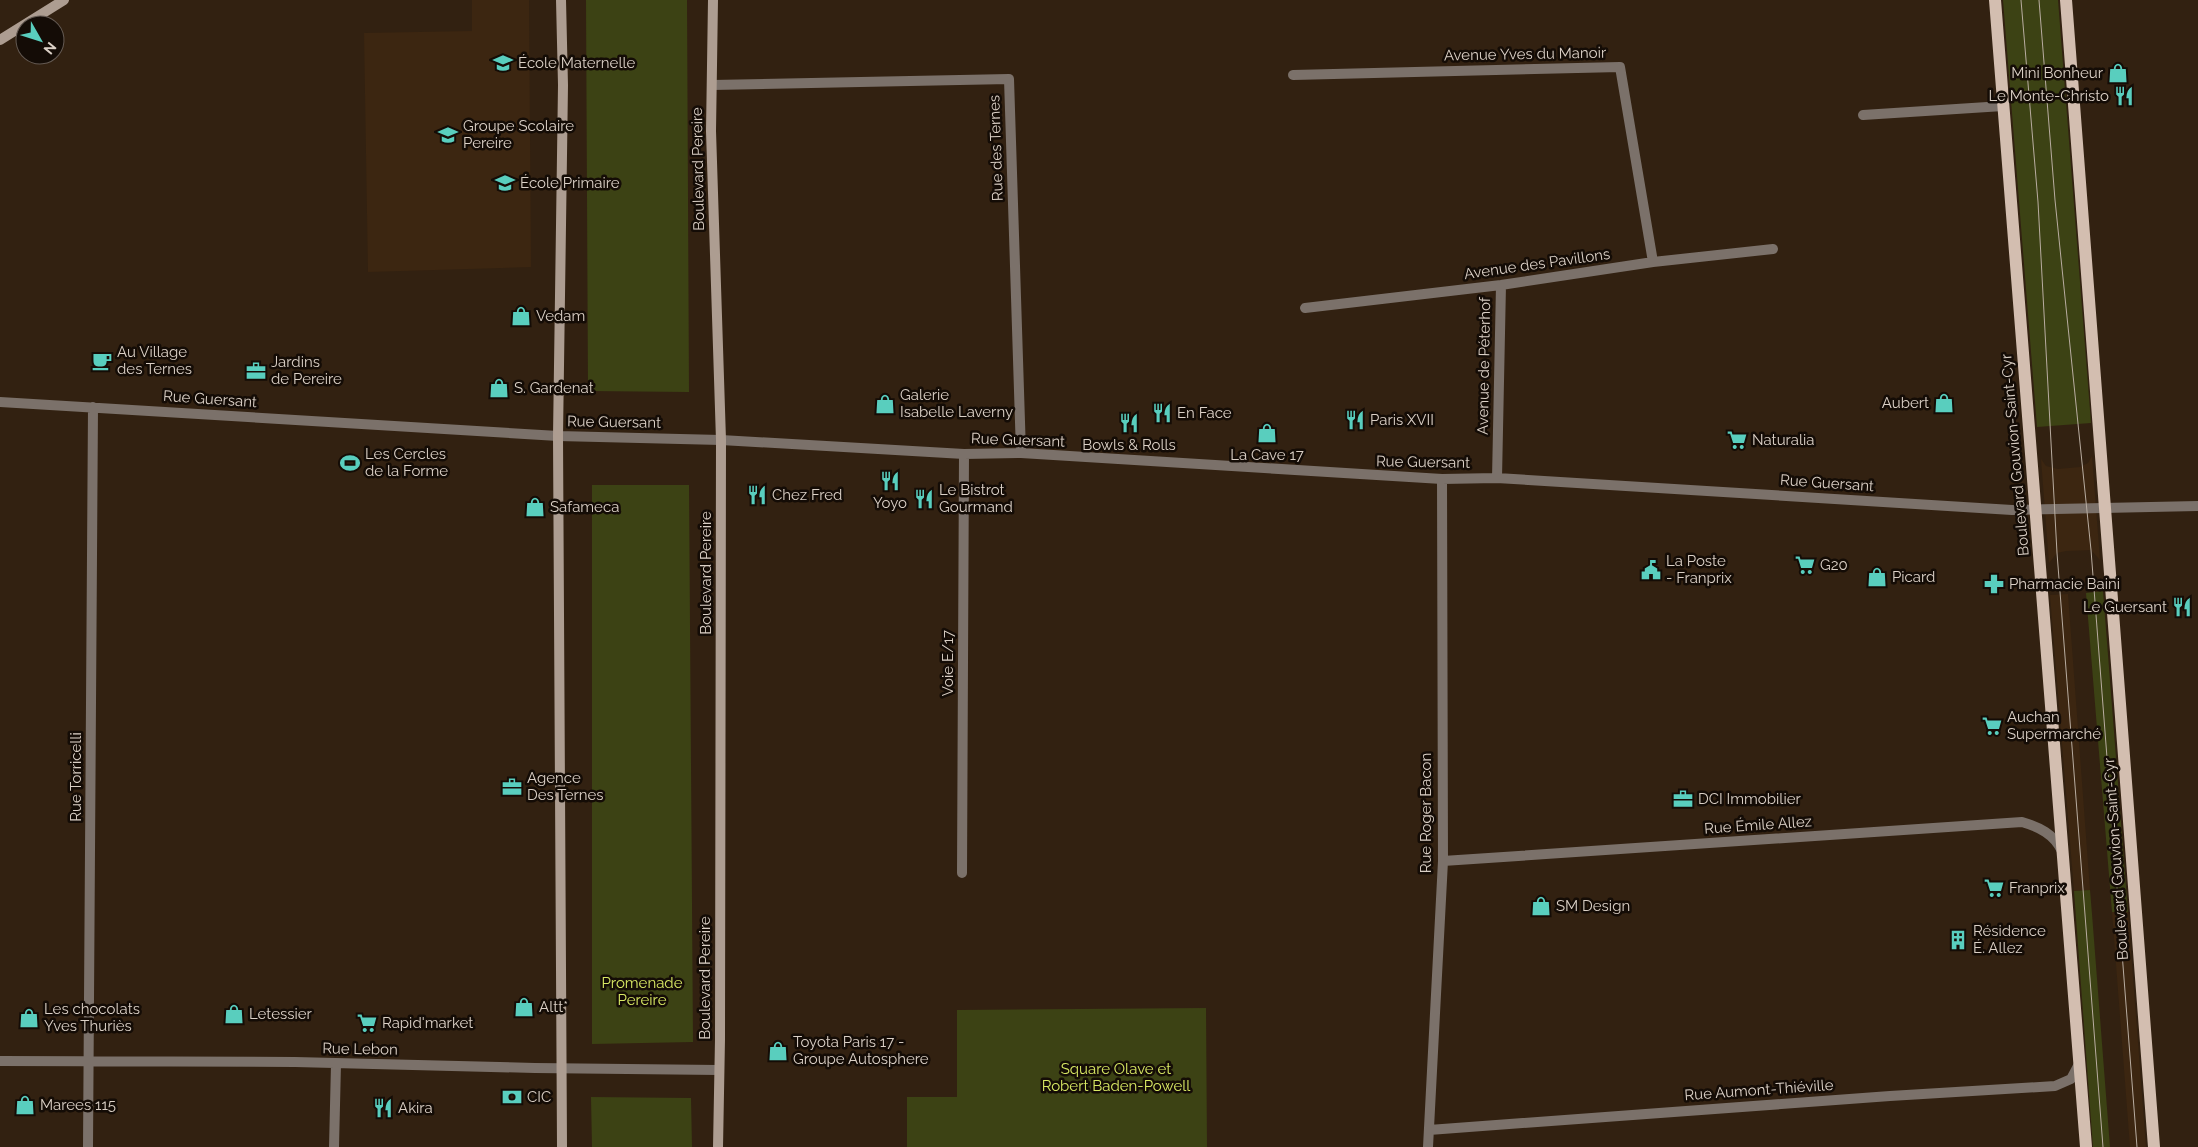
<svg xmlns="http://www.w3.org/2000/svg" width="2198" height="1147" viewBox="0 0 2198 1147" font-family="Raleway,sans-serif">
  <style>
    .built { fill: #3c2611 }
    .green { fill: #3c4214 }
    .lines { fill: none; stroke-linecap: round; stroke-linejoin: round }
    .street { stroke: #7b716a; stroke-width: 10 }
    .secondary { stroke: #ad9d91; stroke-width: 10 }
    .primary { stroke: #d3beb0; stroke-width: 12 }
    .tram { stroke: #b9ada1; stroke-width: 1 }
    .labels { text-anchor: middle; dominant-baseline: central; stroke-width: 5; stroke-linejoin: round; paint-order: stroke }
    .street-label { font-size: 15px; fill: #dbd0c6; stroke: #140c06 }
    .poi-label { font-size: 15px; fill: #dbd0c6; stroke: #140c06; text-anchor: start }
    .park-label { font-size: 15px; fill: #d9e964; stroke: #140c06 }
  </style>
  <rect width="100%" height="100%" fill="#322111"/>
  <path class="built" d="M 472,0 L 529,0 L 531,267 L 368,272 L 364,33 L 472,31 Z
    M 2092,456 L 2100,560 L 2091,550 L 2066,551 L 2057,553 L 2049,563 L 2041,459 L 2046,466 L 2058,469 L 2080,467 L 2088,463 Z
    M 2068,594 L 2090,890 L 2074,891 L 2050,595 Z
    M 2112,912 L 2128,912 L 2146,1147 L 2130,1147 Z"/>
  <path class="green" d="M 586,0 L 687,0 L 689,392 L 588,391 Z
    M 2003,0 L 2058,0 L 2091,423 L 2037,427 Z
    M 592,485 L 689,485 L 693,1042 L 592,1044 Z
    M 2103,591 L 2128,912 L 2112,912 L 2086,593 Z
    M 2090,890 L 2092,914 L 2110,1147 L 2093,1147 L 2074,891 Z
    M 1206,1008 L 1207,1147 L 907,1147 L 907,1097 L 957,1097 L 957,1010 Z
    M 591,1097 L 691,1098 L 692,1147 L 592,1147 Z"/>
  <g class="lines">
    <path class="street" d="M 1293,75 L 1620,67 L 1653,262
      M 712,85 L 1009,79 L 1021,453
      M 1863,115 L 2003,106
      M 1305,308 L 1501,285 L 1653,262 L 1773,249
      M 0,402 L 558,436 L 721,440 L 964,454 L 1021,453 L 1442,479 L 1497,478 L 2012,510 L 2198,506
      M 1497,478 L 1501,285
      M 1443,861 L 2022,822 C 2039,827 2054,834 2062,851
      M 962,873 L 964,454
      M 0,1061 L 295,1062 L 535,1068 L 719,1070
      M 1429,1130 L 1890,1096 L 2055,1086 L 2071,1079 L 2079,1064
      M 88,1147 L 93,407
      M 334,1147 L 336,1064
      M 1428,1147 L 1443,861 L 1442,479"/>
    <path class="secondary" d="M 561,0 L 563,85 L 558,436 L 562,1147
      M 713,0 L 711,131 L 721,440 L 720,1039 L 718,1147
      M 0,40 L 64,0"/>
    <path class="primary" d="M 1995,0 L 2086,1147
      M 2066,0 L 2154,1147"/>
    <path class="tram" d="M 2021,0 L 2038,202 L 2057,553 L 2103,1147
      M 2039,0 L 2055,200 L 2091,550 L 2137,1147"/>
  </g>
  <defs>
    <symbol id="school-bare" viewBox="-9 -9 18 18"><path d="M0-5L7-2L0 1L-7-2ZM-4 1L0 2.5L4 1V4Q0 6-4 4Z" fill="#59cebe" stroke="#140c06" stroke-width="2.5" paint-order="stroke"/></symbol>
    <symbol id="shop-bare" viewBox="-9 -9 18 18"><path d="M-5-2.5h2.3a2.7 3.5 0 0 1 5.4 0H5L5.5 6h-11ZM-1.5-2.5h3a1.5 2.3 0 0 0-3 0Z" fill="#59cebe" stroke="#140c06" stroke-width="2.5" paint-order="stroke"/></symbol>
    <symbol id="restaurant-bare" viewBox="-9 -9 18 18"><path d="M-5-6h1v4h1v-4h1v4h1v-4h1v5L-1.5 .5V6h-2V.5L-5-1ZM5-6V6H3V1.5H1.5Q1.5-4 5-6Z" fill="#59cebe" stroke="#140c06" stroke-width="2.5" paint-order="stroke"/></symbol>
    <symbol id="cafe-bare" viewBox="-9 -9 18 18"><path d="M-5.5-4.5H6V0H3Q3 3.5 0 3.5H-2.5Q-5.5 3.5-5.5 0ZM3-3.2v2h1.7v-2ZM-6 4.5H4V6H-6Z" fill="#59cebe" stroke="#140c06" stroke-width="2.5" paint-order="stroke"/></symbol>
    <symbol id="office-bare" viewBox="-9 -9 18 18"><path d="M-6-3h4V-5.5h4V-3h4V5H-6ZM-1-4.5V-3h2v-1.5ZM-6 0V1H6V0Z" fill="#59cebe" stroke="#140c06" stroke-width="2.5" paint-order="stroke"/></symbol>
    <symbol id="supermarket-bare" viewBox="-9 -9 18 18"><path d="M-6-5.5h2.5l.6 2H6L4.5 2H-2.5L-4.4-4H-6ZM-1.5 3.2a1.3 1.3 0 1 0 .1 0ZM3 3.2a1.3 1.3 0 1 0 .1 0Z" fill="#59cebe" stroke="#140c06" stroke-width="2.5" paint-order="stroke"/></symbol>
    <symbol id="stadium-bare" viewBox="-9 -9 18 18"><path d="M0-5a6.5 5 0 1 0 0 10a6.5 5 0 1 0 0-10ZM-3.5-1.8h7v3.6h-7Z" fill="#59cebe" stroke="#140c06" stroke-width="2.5" paint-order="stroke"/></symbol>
    <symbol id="civic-bare" viewBox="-9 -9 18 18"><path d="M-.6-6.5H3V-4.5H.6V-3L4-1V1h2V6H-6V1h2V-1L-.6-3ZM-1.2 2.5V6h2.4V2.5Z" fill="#59cebe" stroke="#140c06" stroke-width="2.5" paint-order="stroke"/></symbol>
    <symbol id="pharmacy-bare" viewBox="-9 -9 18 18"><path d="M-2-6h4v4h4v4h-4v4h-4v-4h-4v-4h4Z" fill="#59cebe" stroke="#140c06" stroke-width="2.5" paint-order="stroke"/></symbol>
    <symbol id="building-bare" viewBox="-9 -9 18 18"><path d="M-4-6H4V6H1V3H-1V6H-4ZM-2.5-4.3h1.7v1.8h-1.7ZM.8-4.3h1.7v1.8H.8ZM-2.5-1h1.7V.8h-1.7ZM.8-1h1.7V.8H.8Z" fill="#59cebe" stroke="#140c06" stroke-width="2.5" paint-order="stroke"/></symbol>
    <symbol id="bank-bare" viewBox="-9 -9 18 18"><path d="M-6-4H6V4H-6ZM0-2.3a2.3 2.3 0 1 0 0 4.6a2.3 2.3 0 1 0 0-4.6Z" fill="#59cebe" stroke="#140c06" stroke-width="2.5" paint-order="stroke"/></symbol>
  </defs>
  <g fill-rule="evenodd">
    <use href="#school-bare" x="489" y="49" width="28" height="28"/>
    <use href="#shop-bare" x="2104" y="59" width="28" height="28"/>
    <use href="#restaurant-bare" x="2110" y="82" width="28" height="28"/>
    <use href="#school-bare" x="434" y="121" width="28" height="28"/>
    <use href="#school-bare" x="491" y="169" width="28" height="28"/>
    <use href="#shop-bare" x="507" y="302" width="28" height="28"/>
    <use href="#cafe-bare" x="88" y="347" width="28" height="28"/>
    <use href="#office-bare" x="242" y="357" width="28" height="28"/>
    <use href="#shop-bare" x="485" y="374" width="28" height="28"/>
    <use href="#shop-bare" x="1930" y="389" width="28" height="28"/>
    <use href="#shop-bare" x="871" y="390" width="28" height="28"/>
    <use href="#restaurant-bare" x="1148" y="399" width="28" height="28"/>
    <use href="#restaurant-bare" x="1341" y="406" width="28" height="28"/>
    <use href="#restaurant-bare" x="1115" y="409" width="28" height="28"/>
    <use href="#shop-bare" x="1253" y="419" width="28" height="28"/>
    <use href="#supermarket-bare" x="1723" y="426" width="28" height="28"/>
    <use href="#stadium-bare" x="336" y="449" width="28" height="28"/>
    <use href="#restaurant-bare" x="876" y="467" width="28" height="28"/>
    <use href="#restaurant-bare" x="743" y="481" width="28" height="28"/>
    <use href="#restaurant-bare" x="910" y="485" width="28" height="28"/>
    <use href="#shop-bare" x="521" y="493" width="28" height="28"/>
    <use href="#supermarket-bare" x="1791" y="551" width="28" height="28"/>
    <use href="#civic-bare" x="1637" y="556" width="28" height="28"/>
    <use href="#shop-bare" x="1863" y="563" width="28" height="28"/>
    <use href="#pharmacy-bare" x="1980" y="570" width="28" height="28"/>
    <use href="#restaurant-bare" x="2168" y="593" width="28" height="28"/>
    <use href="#supermarket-bare" x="1978" y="712" width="28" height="28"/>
    <use href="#office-bare" x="498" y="773" width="28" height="28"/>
    <use href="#office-bare" x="1669" y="785" width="28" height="28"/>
    <use href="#supermarket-bare" x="1980" y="874" width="28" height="28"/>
    <use href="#shop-bare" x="1527" y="892" width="28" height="28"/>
    <use href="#building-bare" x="1944" y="926" width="28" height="28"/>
    <use href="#shop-bare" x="510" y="993" width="28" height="28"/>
    <use href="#shop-bare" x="220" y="1000" width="28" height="28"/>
    <use href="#shop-bare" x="15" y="1004" width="28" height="28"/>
    <use href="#supermarket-bare" x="353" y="1009" width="28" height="28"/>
    <use href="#shop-bare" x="764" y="1037" width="28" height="28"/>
    <use href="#bank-bare" x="498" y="1083" width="28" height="28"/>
    <use href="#shop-bare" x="11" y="1091" width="28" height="28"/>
    <use href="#restaurant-bare" x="369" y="1094" width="28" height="28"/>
  </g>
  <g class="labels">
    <g class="street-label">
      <text transform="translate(1525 54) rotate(-1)">Avenue Yves du Manoir</text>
      <text transform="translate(996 148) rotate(-92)">Rue des Ternes</text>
      <text transform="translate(698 169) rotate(-91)">Boulevard Pereire</text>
      <text transform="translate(1537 264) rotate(-8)">Avenue des Pavillons</text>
      <text transform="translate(1484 366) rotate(-89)">Avenue de Péterhof</text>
      <text transform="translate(210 399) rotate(4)">Rue Guersant</text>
      <text transform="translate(614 422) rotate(1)">Rue Guersant</text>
      <text transform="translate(1018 440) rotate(2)">Rue Guersant</text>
      <text transform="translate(2015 455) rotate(-95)">Boulevard Gouvion-Saint-Cyr</text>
      <text transform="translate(1423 462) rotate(1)">Rue Guersant</text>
      <text transform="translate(1827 483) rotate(4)">Rue Guersant</text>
      <text transform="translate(706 573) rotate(-90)">Boulevard Pereire</text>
      <text transform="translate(948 663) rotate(-90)">Voie E/17</text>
      <text transform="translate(76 777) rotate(-90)">Rue Torricelli</text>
      <text transform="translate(1426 813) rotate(-90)">Rue Roger Bacon</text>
      <text transform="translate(1758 825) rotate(-4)">Rue Émile Allez</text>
      <text transform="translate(2116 859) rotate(-94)">Boulevard Gouvion-Saint-Cyr</text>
      <text transform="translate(705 978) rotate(-90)">Boulevard Pereire</text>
      <text transform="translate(360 1049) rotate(1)">Rue Lebon</text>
      <text transform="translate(1759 1090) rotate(-4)">Rue Aumont-Thiéville</text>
    </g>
    <g class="poi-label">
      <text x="518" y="63">École Maternelle</text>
      <text x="2103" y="73" text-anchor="end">Mini Bonheur</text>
      <text x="2109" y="96" text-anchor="end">Le Monte-Christo</text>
      <text x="463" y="126">Groupe Scolaire<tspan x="463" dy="17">Pereire</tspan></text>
      <text x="520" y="183">École Primaire</text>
      <text x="536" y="316">Vedam</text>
      <text x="117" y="352">Au Village<tspan x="117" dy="17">des Ternes</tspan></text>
      <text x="271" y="362">Jardins<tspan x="271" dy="17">de Pereire</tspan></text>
      <text x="514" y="388">S. Gardenat</text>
      <text x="900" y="395">Galerie<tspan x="900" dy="17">Isabelle Laverny</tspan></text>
      <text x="1929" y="403" text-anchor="end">Aubert</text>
      <text x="1177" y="413">En Face</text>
      <text x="1370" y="420">Paris XVII</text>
      <text x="1752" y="440">Naturalia</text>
      <text x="1129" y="445" text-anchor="middle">Bowls &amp; Rolls</text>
      <text x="365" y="454">Les Cercles<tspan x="365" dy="17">de la Forme</tspan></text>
      <text x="1267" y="455" text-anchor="middle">La Cave 17</text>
      <text x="939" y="490">Le Bistrot<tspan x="939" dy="17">Gourmand</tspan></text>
      <text x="772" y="495">Chez Fred</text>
      <text x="890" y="503" text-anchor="middle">Yoyo</text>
      <text x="550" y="507">Safameca</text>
      <text x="1666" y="561">La Poste<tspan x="1666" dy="17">- Franprix</tspan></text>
      <text x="1820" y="565">G20</text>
      <text x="1892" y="577">Picard</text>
      <text x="2009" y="584">Pharmacie Baini</text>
      <text x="2167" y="607" text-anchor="end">Le Guersant</text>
      <text x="2007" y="717">Auchan<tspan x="2007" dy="17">Supermarché</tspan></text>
      <text x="527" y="778">Agence<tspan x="527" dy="17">Des Ternes</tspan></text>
      <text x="1698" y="799">DCI Immobilier</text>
      <text x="2009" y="888">Franprix</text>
      <text x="1556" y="906">SM Design</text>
      <text x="1973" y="931">Résidence<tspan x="1973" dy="17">É. Allez</tspan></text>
      <text x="539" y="1007">Altt*</text>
      <text x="44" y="1009">Les chocolats<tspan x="44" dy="17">Yves Thuriès</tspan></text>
      <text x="249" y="1014">Letessier</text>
      <text x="382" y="1023">Rapid'market</text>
      <text x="793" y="1042">Toyota Paris 17 -<tspan x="793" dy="17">Groupe Autosphere</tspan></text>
      <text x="527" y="1097">CIC</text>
      <text x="40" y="1105">Marees 115</text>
      <text x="398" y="1108">Akira</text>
    </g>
    <g class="park-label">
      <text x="642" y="983">Promenade<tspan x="642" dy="17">Pereire</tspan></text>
      <text x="1116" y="1069">Square Olave et<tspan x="1116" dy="17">Robert Baden-Powell</tspan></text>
    </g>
  </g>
  <g transform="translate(40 40) rotate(129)"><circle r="24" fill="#140c06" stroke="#645a53"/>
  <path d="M0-4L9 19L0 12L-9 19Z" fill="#59cebe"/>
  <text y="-8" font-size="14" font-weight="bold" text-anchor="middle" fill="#dbd0c6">N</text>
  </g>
</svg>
